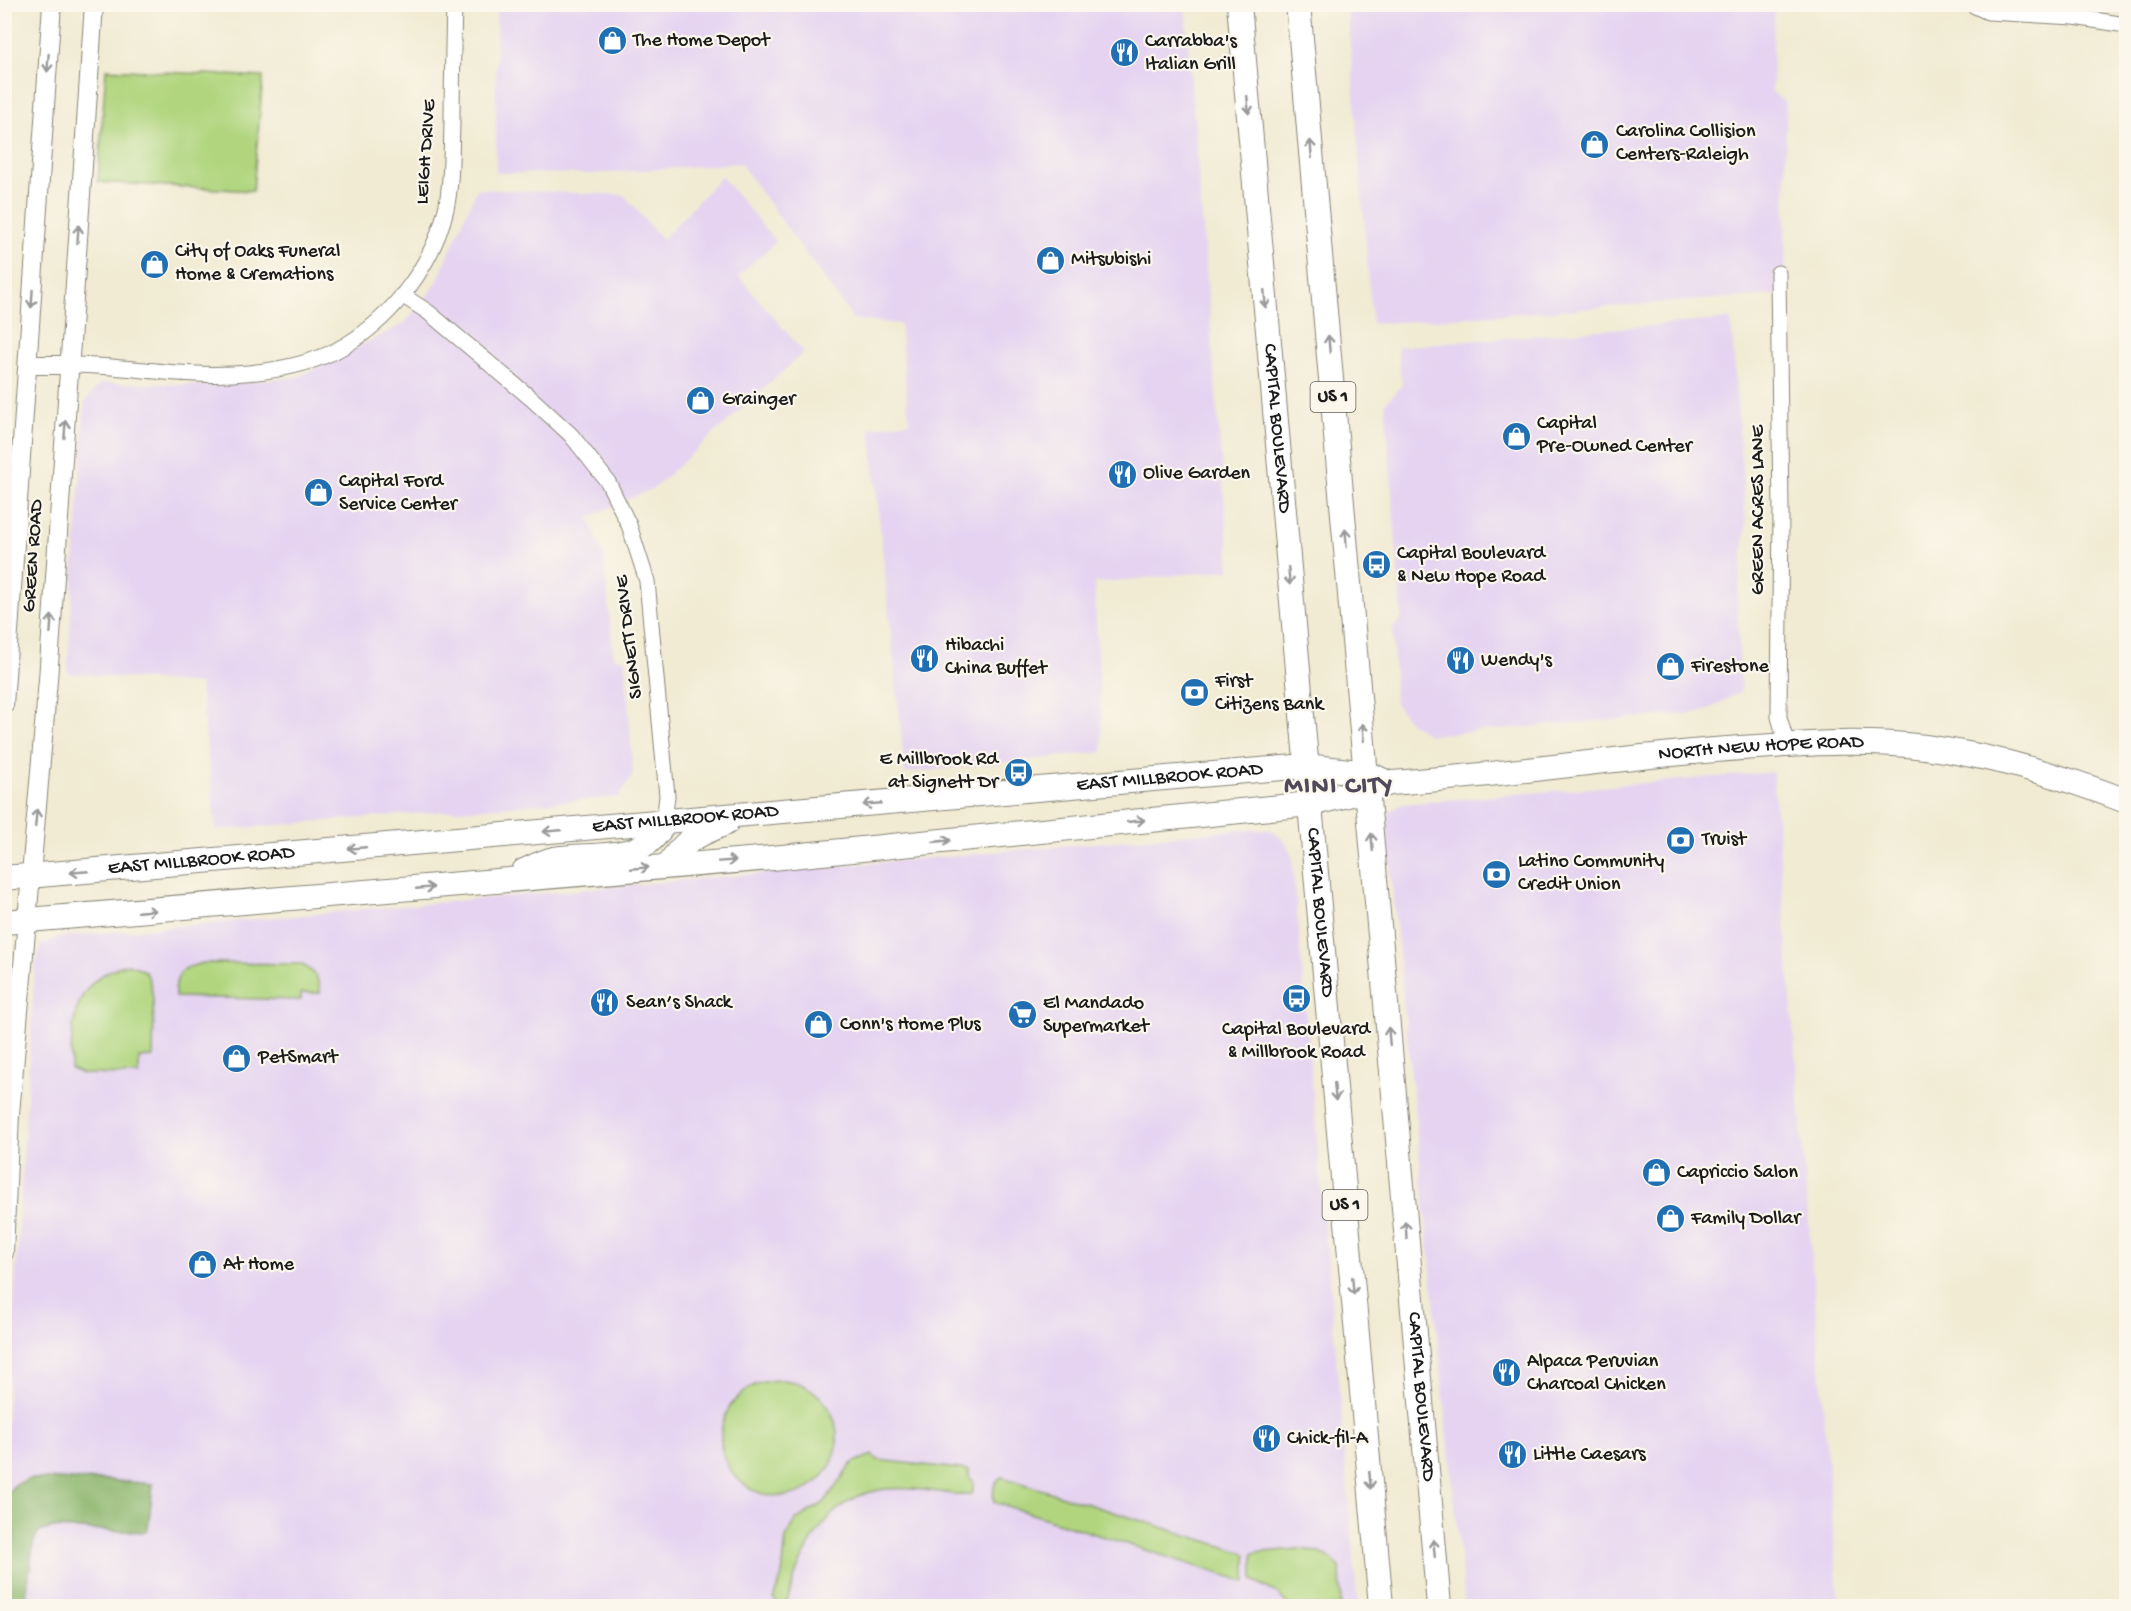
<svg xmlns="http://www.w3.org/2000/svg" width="2131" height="1611" viewBox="0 0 2131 1611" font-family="'Gochi Hand',sans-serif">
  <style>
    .built { fill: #e5d3f1 }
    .green { fill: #b0d57e; stroke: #66784d; stroke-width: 1.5 }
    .forest { fill: #8cb66d; stroke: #546944; stroke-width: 1.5 }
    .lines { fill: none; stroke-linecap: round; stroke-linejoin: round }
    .minor-casing { stroke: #868478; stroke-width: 17 }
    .tertiary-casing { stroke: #868478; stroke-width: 20 }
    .primary-casing { stroke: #868478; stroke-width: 26 }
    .trunk-casing { stroke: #868478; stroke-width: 26 }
    .minor { stroke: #fff; stroke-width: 15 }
    .tertiary { stroke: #fff; stroke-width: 18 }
    .primary { stroke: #fff; stroke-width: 24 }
    .trunk { stroke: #fff; stroke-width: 24 }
    .oneway { stroke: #999 }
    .labels { text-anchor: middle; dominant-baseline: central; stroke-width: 4.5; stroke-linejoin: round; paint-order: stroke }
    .shield { fill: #fbf7ec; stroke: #5f5e5a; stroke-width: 1.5 }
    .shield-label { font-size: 18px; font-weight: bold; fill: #1c1c1c }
    .poi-label { font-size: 20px; fill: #1c1c1c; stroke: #fbf7ec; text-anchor: start }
    .street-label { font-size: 20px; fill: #1c1c1c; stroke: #fbf7ec }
    .district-label { font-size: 26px; font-weight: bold; letter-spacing: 1.5px; fill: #4f4959; stroke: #fbf7ec }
  </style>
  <rect width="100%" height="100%" fill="#fbf7ec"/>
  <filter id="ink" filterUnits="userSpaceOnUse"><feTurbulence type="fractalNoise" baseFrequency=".0167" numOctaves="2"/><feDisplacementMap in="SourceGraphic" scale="12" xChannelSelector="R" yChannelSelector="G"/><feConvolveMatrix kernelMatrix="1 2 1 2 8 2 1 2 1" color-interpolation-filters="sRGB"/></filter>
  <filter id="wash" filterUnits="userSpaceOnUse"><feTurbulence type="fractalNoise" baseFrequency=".008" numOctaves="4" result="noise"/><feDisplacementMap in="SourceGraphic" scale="24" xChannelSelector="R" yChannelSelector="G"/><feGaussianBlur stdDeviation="1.35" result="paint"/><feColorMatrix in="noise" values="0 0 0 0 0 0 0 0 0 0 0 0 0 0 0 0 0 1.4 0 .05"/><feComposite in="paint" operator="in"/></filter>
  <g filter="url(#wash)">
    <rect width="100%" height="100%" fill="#f1ebd3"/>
    <path class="built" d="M 496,5 L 1185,5 L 1230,570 L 1094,583 L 1103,752 L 905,773 L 870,428 L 909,422 L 900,324 L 853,319 L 740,163 L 594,174 L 496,173 Z
      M 1347,5 L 1774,5 L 1772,92 L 1786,103 L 1785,294 L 1372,324 Z
      M 721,176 L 776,242 L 738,276 L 804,352 L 654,488 L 589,517 L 603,555 L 614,658 L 625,659 L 633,773 L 619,797 L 216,830 L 200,684 L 67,673 L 85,402 L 100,383 L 214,385 L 298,377 L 405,323 L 436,284 L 477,189 L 624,195 L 662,240 Z
      M 1731,319 L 1746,526 L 1737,600 L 1741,691 L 1706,711 L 1685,714 L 1429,735 L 1410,722 L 1395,703 L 1393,628 L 1402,618 L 1385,404 L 1402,385 L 1397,347 Z
      M 1773,772 L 1839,1606 L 1465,1606 L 1386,827 L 1389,812 L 1402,804 Z
      M 1237,830 L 1270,830 L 1285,841 L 1292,856 L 1358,1606 L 5,1606 L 5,1445 L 35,968 L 41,945 L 60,937 Z"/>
    <path class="green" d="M 106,69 L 263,77 L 253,191 L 98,182 Z
      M 203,963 L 301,964 C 313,971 320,978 320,993 L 301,993 L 301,1000 L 175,997 C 175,973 180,968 203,963 Z
      M 128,964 C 133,966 141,967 145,972 C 157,985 153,1039 153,1057 L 139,1058 L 139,1075 L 82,1074 L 71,1069 C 71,1021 73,978 128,964 Z
      M721 1438a58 58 0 1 1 116 0a58 58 0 1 1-116 0Z
      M 872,1455 L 878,1460 L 969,1470 L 969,1477 L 973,1481 L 973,1492 L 969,1495 L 960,1495 C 896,1485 847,1478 810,1544 C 805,1553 800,1563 796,1573 C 792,1584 791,1594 785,1604 L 777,1603 L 774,1599 L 782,1575 L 786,1538 L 795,1521 L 805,1514 L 824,1503 L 852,1463 Z
      M 1002,1477 L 1244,1553 L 1246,1556 L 1246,1582 L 994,1502 C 993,1493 992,1482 1002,1477 Z
      M 1297,1549 C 1317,1550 1325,1553 1340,1567 L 1341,1606 L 1289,1606 L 1278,1594 L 1253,1580 L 1253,1553 Z"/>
    <path class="forest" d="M 30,1479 L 107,1480 L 153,1484 L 148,1529 L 145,1532 L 52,1528 L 38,1532 L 33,1544 L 25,1606 L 5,1606 L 5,1503 C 9,1486 14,1484 30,1479 Z"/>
  </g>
  <g filter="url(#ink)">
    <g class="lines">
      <defs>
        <path id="minor" d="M 1971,4 L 1988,12 L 2074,17 L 2126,25
          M 1778,273 L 1781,511 L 1779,709 L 1779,717 L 1787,745
          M 402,295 L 428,312 L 533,400 L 571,435 L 608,482 L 629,525 L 647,581 L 667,796 L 664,821
          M 69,365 C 124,365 178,377 233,374 C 271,372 313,365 346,345 C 394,316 433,264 446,209 C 452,181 451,151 452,123 C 452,83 453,44 454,4"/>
        <path id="tertiary" d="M 28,365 L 69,365
          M 4,705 L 52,4
          M 4,1253 L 10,1114 L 48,680 L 94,4"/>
        <g id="primary">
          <path d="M 668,866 C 684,839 700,834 726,823"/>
          <path d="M 524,871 C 533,867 544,861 554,859 C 591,852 647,865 664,821"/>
          <path id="s1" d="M 4,878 L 1306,766 L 1367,773 L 1384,781"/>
          <path id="s2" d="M 4,922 L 772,858 L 1310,804 L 1368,790 L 1390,783 C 1513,775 1634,754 1757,747 C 1813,743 1869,740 1925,747 C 1994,756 2062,776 2126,801"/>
        </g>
        <g id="trunk">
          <path id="s3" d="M 1239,4 L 1381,1606"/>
          <path id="s4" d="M 1298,4 L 1439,1606"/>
        </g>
      </defs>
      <use href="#minor" class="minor-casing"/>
      <use href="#tertiary" class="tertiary-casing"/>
      <use href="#primary" class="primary-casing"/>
      <use href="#trunk" class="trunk-casing"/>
      <use href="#minor" class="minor"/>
      <use href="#tertiary" class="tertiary"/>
      <use href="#primary" class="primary"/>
      <use href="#trunk" class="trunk"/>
    </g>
    <defs><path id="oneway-shaft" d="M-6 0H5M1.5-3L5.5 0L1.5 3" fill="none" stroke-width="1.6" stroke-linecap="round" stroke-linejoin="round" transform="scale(1.5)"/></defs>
    <g class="oneway">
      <use href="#oneway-shaft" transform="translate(48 63) rotate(94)"/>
      <use href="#oneway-shaft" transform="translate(1248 105) rotate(85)"/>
      <use href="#oneway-shaft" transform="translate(1311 149) rotate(-95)"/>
      <use href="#oneway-shaft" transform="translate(78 234) rotate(-86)"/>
      <use href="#oneway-shaft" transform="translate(32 299) rotate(94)"/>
      <use href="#oneway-shaft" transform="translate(1265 299) rotate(85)"/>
      <use href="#oneway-shaft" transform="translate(1329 344) rotate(-95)"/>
      <use href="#oneway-shaft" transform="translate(65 429) rotate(-86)"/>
      <use href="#oneway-shaft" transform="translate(1346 538) rotate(-94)"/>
      <use href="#oneway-shaft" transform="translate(1289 576) rotate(85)"/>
      <use href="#oneway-shaft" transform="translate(51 624) rotate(-86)"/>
      <use href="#oneway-shaft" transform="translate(1363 732) rotate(-95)"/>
      <use href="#oneway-shaft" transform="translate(872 804) rotate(175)"/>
      <use href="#oneway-shaft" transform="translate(36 818) rotate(-85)"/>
      <use href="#oneway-shaft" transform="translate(1136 821) rotate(-6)"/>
      <use href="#oneway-shaft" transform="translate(552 831) rotate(175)"/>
      <use href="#oneway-shaft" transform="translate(942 841) rotate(-6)"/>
      <use href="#oneway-shaft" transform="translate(1372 842) rotate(-95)"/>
      <use href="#oneway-shaft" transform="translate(357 848) rotate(175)"/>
      <use href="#oneway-shaft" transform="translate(727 861) rotate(-4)"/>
      <use href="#oneway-shaft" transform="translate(640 868) rotate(-5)"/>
      <use href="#oneway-shaft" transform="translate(79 872) rotate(175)"/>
      <use href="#oneway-shaft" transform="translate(425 888) rotate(-5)"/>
      <use href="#oneway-shaft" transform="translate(147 911) rotate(-5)"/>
      <use href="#oneway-shaft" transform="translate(1389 1036) rotate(-95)"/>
      <use href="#oneway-shaft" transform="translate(1335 1092) rotate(85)"/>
      <use href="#oneway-shaft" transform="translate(1406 1230) rotate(-94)"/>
      <use href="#oneway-shaft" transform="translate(1353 1286) rotate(85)"/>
      <use href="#oneway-shaft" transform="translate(1370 1480) rotate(85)"/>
      <use href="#oneway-shaft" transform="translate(1434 1548) rotate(-95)"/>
    </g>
  </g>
  <defs>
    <symbol id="shop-disc" viewBox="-11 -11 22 22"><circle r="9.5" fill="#1f6fb2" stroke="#fbf7ec"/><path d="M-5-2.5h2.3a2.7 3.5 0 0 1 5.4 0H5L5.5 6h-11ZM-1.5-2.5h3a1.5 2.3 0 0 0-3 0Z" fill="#fff"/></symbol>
    <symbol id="restaurant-disc" viewBox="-11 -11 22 22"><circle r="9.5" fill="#1f6fb2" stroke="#fbf7ec"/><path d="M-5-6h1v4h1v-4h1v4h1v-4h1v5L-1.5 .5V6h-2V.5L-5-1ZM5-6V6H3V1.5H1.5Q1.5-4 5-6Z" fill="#fff"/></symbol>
    <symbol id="bus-disc" viewBox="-11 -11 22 22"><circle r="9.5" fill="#1f6fb2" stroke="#fbf7ec"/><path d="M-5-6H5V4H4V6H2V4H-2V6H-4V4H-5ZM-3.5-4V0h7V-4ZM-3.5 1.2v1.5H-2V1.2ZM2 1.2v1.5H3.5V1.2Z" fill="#fff"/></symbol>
    <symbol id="bank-disc" viewBox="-11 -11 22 22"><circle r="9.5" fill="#1f6fb2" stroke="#fbf7ec"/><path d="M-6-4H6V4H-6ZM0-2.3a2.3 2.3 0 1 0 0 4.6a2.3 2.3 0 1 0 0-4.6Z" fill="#fff"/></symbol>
    <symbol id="supermarket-disc" viewBox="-11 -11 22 22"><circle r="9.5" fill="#1f6fb2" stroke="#fbf7ec"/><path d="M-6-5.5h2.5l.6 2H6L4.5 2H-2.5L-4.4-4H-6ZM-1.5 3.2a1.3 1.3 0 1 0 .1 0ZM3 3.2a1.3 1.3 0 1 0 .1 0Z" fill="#fff"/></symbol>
  </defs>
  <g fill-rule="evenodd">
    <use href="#shop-disc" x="596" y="24" width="33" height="33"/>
    <use href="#restaurant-disc" x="1108" y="36" width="33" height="33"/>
    <use href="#shop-disc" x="1578" y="128" width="33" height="33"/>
    <use href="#shop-disc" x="1034" y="244" width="33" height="33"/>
    <use href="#shop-disc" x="138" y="248" width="33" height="33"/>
    <use href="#shop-disc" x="684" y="384" width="33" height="33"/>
    <use href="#shop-disc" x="1500" y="420" width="33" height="33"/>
    <use href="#restaurant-disc" x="1106" y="458" width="33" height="33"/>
    <use href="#shop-disc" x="302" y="476" width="33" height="33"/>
    <use href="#bus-disc" x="1360" y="548" width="33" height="33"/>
    <use href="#restaurant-disc" x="908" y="642" width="33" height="33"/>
    <use href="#restaurant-disc" x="1444" y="644" width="33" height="33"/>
    <use href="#shop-disc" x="1654" y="650" width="33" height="33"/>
    <use href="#bank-disc" x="1178" y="676" width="33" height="33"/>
    <use href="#bus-disc" x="1002" y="756" width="33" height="33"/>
    <use href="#bank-disc" x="1664" y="824" width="33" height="33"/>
    <use href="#bank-disc" x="1480" y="858" width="33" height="33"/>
    <use href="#bus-disc" x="1280" y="982" width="33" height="33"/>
    <use href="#restaurant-disc" x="588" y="986" width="33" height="33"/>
    <use href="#supermarket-disc" x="1006" y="998" width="33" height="33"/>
    <use href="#shop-disc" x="802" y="1008" width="33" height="33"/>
    <use href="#shop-disc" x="220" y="1042" width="33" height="33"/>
    <use href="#shop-disc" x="1640" y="1156" width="33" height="33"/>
    <use href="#shop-disc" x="1654" y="1202" width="33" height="33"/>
    <use href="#shop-disc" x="186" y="1248" width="33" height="33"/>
    <use href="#restaurant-disc" x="1490" y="1356" width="33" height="33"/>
    <use href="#restaurant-disc" x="1250" y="1422" width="33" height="33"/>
    <use href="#restaurant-disc" x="1496" y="1438" width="33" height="33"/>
  </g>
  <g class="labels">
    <g class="shield">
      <rect x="1310.5" y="382" width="45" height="30" rx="4.5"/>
      <rect x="1322.5" y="1190" width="45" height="30" rx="4.5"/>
    </g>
    <g class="shield-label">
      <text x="1333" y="397">US 1</text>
      <text x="1345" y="1205">US 1</text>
    </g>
    <g class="poi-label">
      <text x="633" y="41">The Home Depot</text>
      <text x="1145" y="42">Carrabba's<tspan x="1145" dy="23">Italian Grill</tspan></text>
      <text x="1616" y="132">Carolina Collision<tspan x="1616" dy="23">Centers-Raleigh</tspan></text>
      <text x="175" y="252">City of Oaks Funeral<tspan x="175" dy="23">Home &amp; Cremations</tspan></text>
      <text x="1071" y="260">Mitsubishi</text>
      <text x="722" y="400">Grainger</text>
      <text x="1537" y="424">Capital<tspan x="1537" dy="23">Pre-Owned Center</tspan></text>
      <text x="1143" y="474">Olive Garden</text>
      <text x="339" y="482">Capital Ford<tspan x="339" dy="23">Service Center</tspan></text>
      <text x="1397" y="554">Capital Boulevard<tspan x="1397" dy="23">&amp; New Hope Road</tspan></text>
      <text x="945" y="646">Hibachi<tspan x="945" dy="23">China Buffet</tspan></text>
      <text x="1481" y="661">Wendy's</text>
      <text x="1691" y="667">Firestone</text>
      <text x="1215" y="682">First<tspan x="1215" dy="23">Citizens Bank</tspan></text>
      <text x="998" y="760" text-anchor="end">E Millbrook Rd<tspan x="998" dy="23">at Signett Dr</tspan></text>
      <text x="1702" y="840">Truist</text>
      <text x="1518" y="862">Latino Community<tspan x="1518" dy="23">Credit Union</tspan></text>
      <text x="626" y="1003">Sean’s Shack</text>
      <text x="1043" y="1004">El Mandado<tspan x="1043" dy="23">Supermarket</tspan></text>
      <text x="840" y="1025">Conn's Home Plus</text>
      <text x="1296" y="1030" text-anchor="middle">Capital Boulevard<tspan x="1296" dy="23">&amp; Millbrook Road</tspan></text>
      <text x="258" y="1058">PetSmart</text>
      <text x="1677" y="1173">Capriccio Salon</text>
      <text x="1691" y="1219">Family Dollar</text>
      <text x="223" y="1265">At Home</text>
      <text x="1527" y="1362">Alpaca Peruvian<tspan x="1527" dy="23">Charcoal Chicken</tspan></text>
      <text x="1287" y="1439">Chick-fil-A</text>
      <text x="1533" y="1455">Little Caesars</text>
    </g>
    <g class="street-label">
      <text transform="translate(427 152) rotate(-86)">LEIGH DRIVE</text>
      <text stroke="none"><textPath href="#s3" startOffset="426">CAPITAL BOULEVARD</textPath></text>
      <text transform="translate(1759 510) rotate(-90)">GREEN ACRES LANE</text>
      <text transform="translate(34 556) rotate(-86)">GREEN ROAD</text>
      <text transform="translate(630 637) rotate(-97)">SIGNETT DRIVE</text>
      <text stroke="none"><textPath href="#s2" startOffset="1767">NORTH NEW HOPE ROAD</textPath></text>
      <text stroke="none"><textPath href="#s1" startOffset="1170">EAST MILLBROOK ROAD</textPath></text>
      <text stroke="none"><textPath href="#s1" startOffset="684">EAST MILLBROOK ROAD</textPath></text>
      <text stroke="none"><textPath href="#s1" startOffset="198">EAST MILLBROOK ROAD</textPath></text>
      <text stroke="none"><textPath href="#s3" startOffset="912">CAPITAL BOULEVARD</textPath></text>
      <text stroke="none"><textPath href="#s4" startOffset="1398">CAPITAL BOULEVARD</textPath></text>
    </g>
    <g class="district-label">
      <text x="1339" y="787">MINI CITY</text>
    </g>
  </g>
  <rect width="2131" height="1611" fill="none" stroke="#fbf7ec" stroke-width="24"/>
</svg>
